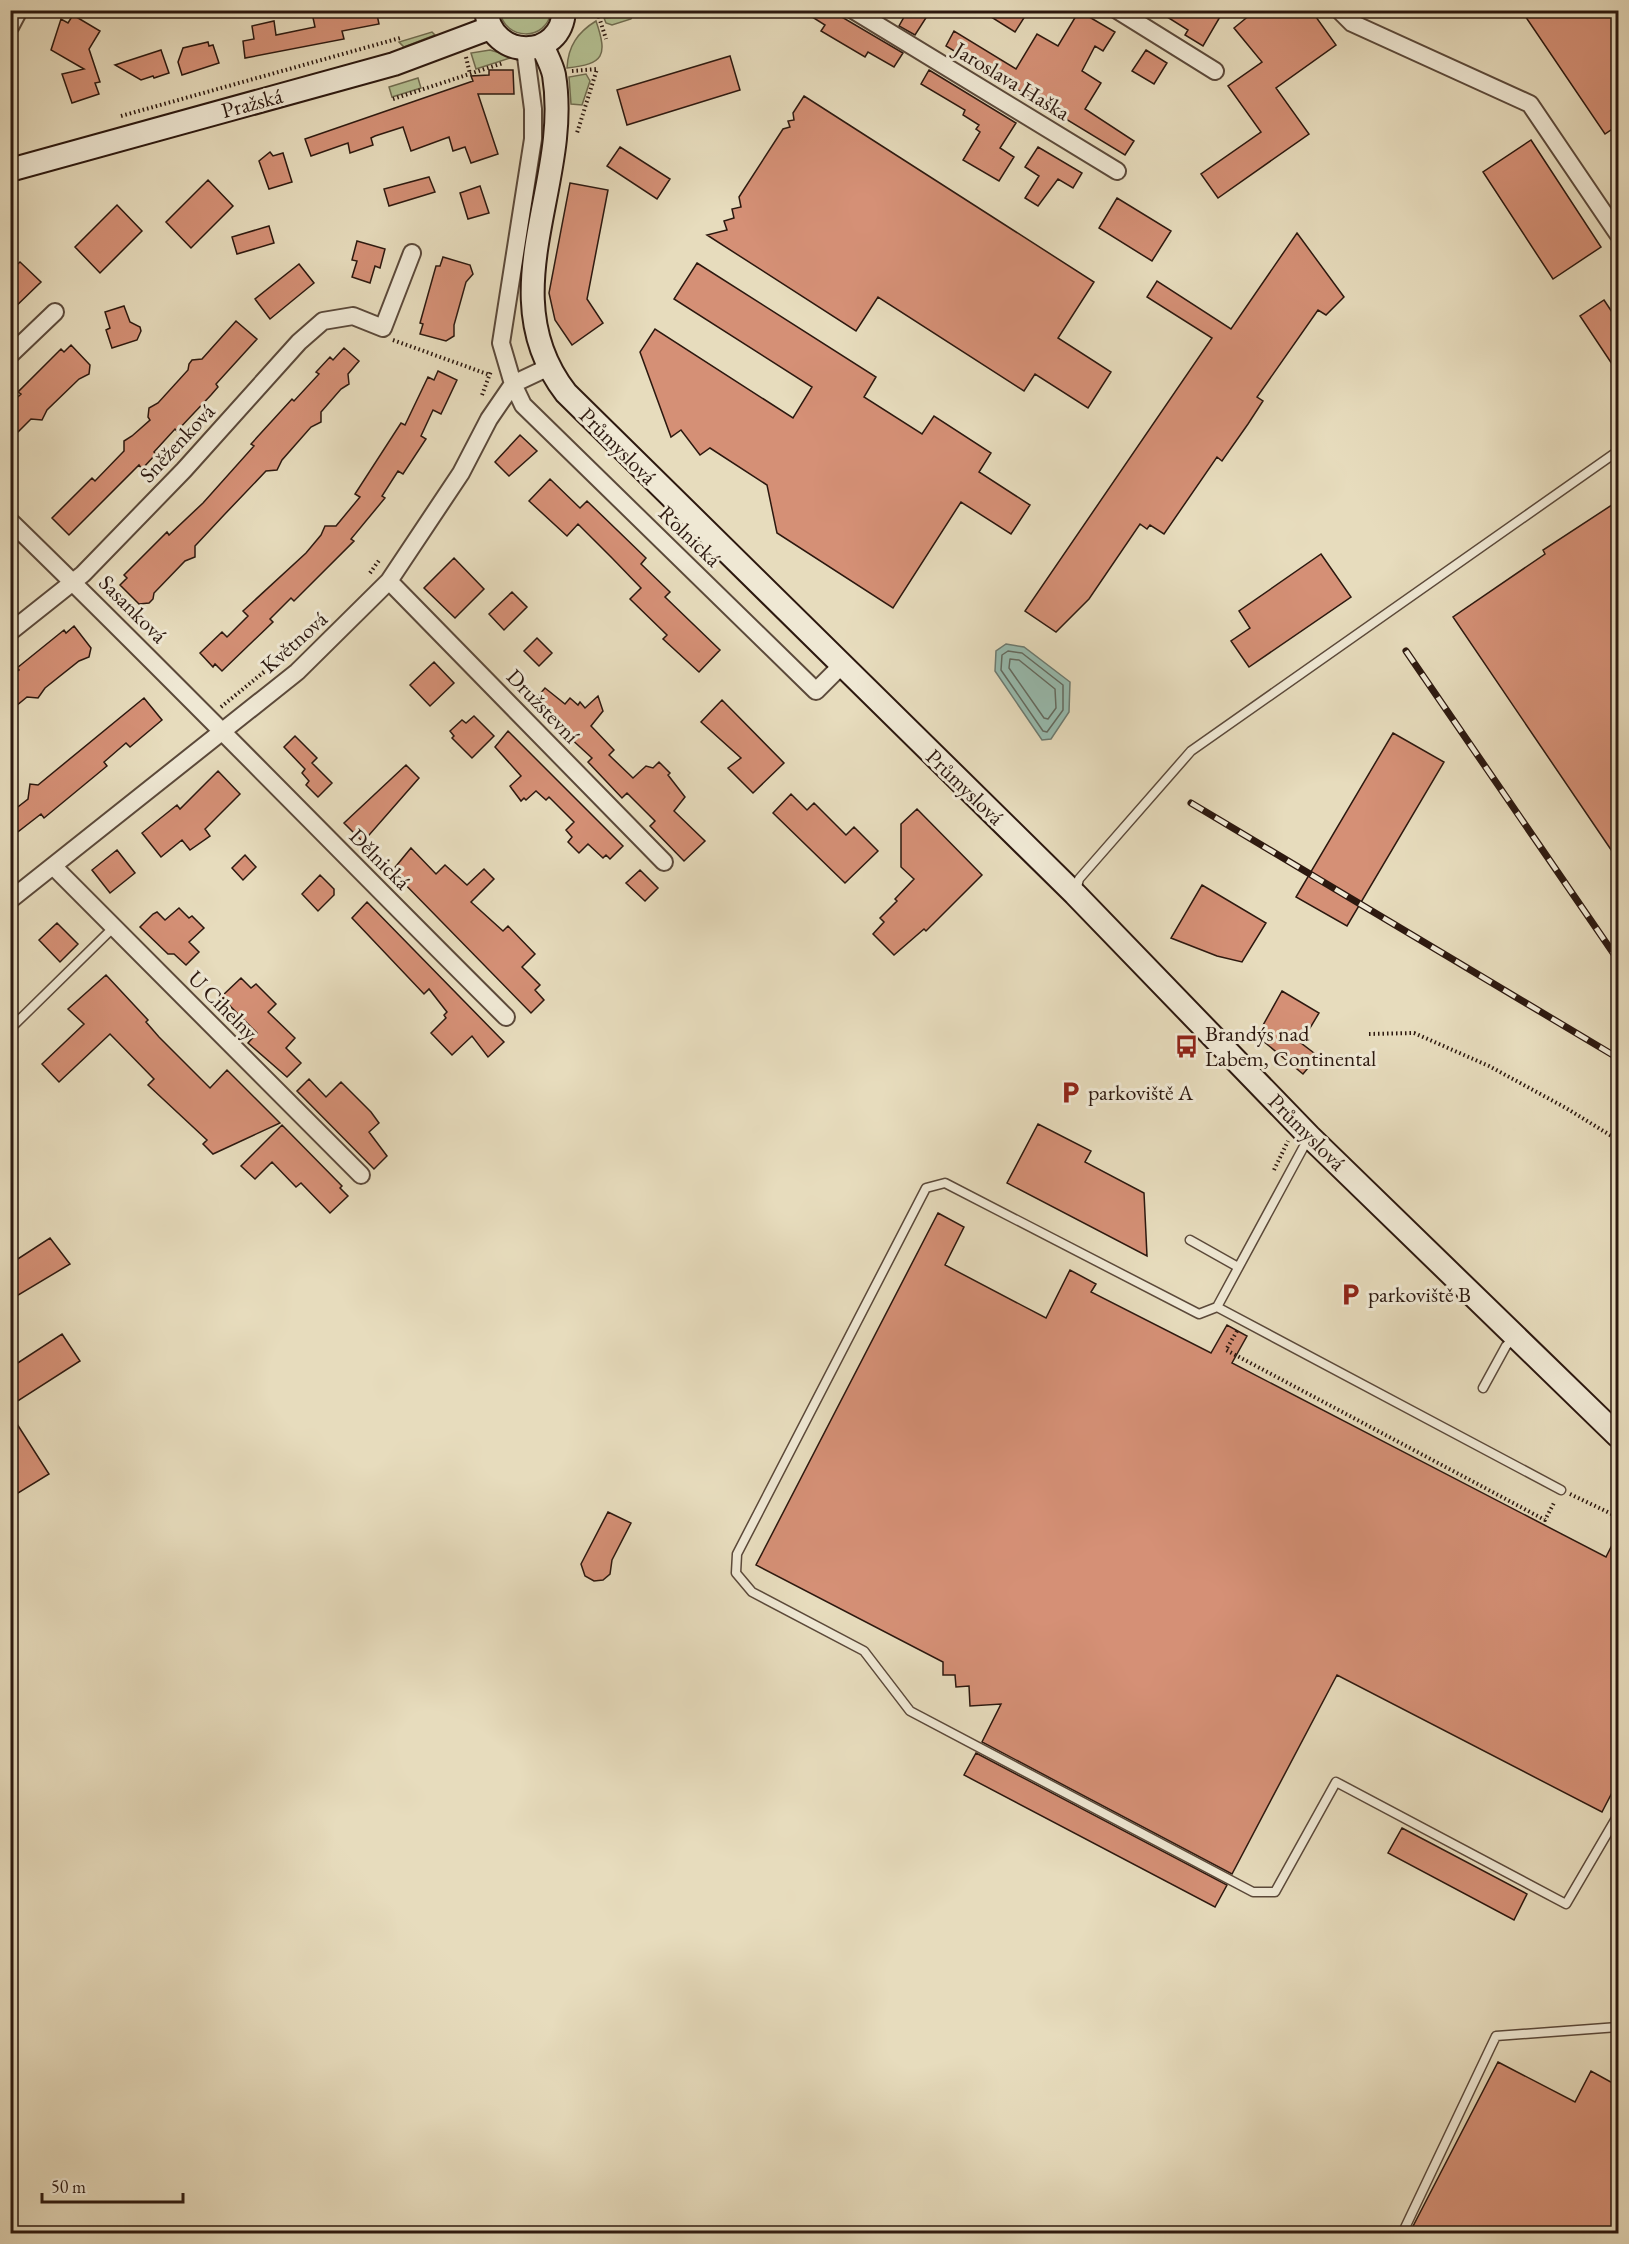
<svg xmlns="http://www.w3.org/2000/svg" width="1629" height="2244" viewBox="0 0 1629 2244" font-family="'EB Garamond',serif">
  <style>
    .green { fill: #b4c092; stroke: #706c50; stroke-width: 1.5 }
    .water { fill: #97bcb0; stroke: #6c7a70; stroke-width: 1.5 }
    .lines { fill: none; stroke-linecap: round; stroke-linejoin: round }
    .shore { stroke: #626a60; stroke-width: 1.5 }
    .building { fill: #d59076; stroke: #2c180f; stroke-width: 1.5 }
    .service-casing { stroke: #5b493a; stroke-width: 11 }
    .minor-casing { stroke: #5b493a; stroke-width: 20 }
    .secondary-casing { stroke: #2c180f; stroke-width: 26 }
    .path { stroke: #2c180f; stroke-width: 4; stroke-dasharray: 1.5 3; stroke-linecap: butt }
    .service { stroke: #efe8d4; stroke-width: 8 }
    .minor { stroke: #efe8d4; stroke-width: 16 }
    .secondary { stroke: #efe8d4; stroke-width: 22 }
    .rail-casing { stroke: #2c180f; stroke-width: 7 }
    .rail { stroke: #efe8d4; stroke-width: 4.5; stroke-dasharray: 14; stroke-linecap: butt }
    .labels { text-anchor: middle; dominant-baseline: central; stroke-width: 6; stroke-linejoin: round; paint-order: stroke }
    .street-label { font-size: 22px; fill: #2c180f; stroke: #efe8d4 }
    .poi-label { font-size: 22px; fill: #2c180f; stroke: #efe8d4; text-anchor: start }
  </style>
  <rect width="100%" height="100%" fill="#e7dcbd"/>
  <filter id="stains"><feTurbulence type="fractalNoise" baseFrequency=".00333" numOctaves="4"/><feColorMatrix values="0 0 0 0 .2 0 0 0 0 .09 0 0 0 0 .02 0 0 0 .5 -.17"/></filter>
  <radialGradient id="worn" r=".72"><stop offset=".6" stop-color="#630" stop-opacity="0"/><stop offset="1" stop-color="#630" stop-opacity=".3"/></radialGradient>
  <path class="green" d="M 500,11 L 500,10 L 551,11 C 547,42 504,41 500,11 Z
    M 633,15 L 631,19 L 612,25 L 606,23 L 604,18 Z
    M 596,21 C 608,56 604,64 567,68 C 568,46 578,32 596,21 Z
    M 432,32 L 435,35 L 404,47 L 399,42 Z
    M 490,50 L 513,57 L 476,69 L 471,53 Z
    M 586,74 L 590,81 L 582,105 L 571,104 L 569,77 Z
    M 418,78 L 421,88 L 392,97 L 389,87 Z"/>
  <path class="water" d="M 1006,644 L 1024,647 L 1070,682 L 1069,712 L 1051,739 L 1042,740 L 995,671 L 996,651 Z"/>
  <g class="lines">
    <path class="shore" d="M 1008,651 L 1022,653 L 1063,685 L 1063,710 L 1047,732 L 1043,731 L 1001,670 L 1002,655 Z
      M 1010,659 L 1019,660 L 1055,689 L 1056,708 L 1048,719 L 1044,718 L 1009,668 Z"/>
  </g>
  <path class="building" d="M 324,10 L 376,10 L 379,24 L 342,31 L 344,39 L 245,58 L 243,41 L 254,39 L 252,26 L 274,21 L 276,35 L 315,27 L 312,13 Z
    M 801,10 L 830,10 L 903,53 L 894,67 L 868,52 L 865,57 L 821,31 L 825,25 Z
    M 908,10 L 931,10 L 915,35 L 899,26 Z
    M 980,10 L 1029,10 L 1015,32 Z
    M 1156,10 L 1224,10 L 1203,46 L 1185,35 L 1188,30 Z
    M 1256,10 L 1311,10 L 1336,45 L 1276,88 L 1309,134 L 1218,198 L 1201,174 L 1261,132 L 1228,86 L 1262,62 L 1234,28 Z
    M 1521,10 L 1618,10 L 1618,125 L 1605,134 Z
    M 1079,11 L 1115,32 L 1103,51 L 1095,46 L 1082,71 L 1101,83 L 1085,109 L 1134,141 L 1125,155 L 946,46 L 954,31 L 1016,69 L 1037,34 L 1058,46 Z
    M 73,15 L 100,31 L 89,49 L 100,82 L 95,83 L 99,94 L 72,103 L 62,74 L 84,69 L 51,50 L 61,19 L 68,23 Z
    M 208,42 L 209,46 L 213,45 L 219,63 L 182,75 L 178,62 L 183,48 Z
    M 161,50 L 169,73 L 154,78 L 153,76 L 141,80 L 115,65 Z
    M 1146,50 L 1167,63 L 1154,84 L 1132,71 Z
    M 730,56 L 740,90 L 627,125 L 617,90 Z
    M 489,70 L 513,70 L 514,94 L 478,94 L 498,154 L 471,163 L 465,147 L 453,151 L 449,137 L 411,151 L 403,127 L 375,136 L 371,138 L 373,145 L 350,153 L 348,143 L 311,156 L 305,139 L 473,81 L 471,76 L 489,75 Z
    M 929,70 L 1016,123 L 1000,148 L 1014,157 L 999,181 L 963,160 L 980,132 L 976,129 L 979,125 L 963,115 L 965,110 L 921,84 Z
    M 804,96 L 1094,282 L 1058,338 L 1111,372 L 1088,408 L 1035,374 L 1024,391 L 878,297 L 856,331 L 707,235 L 727,230 L 724,221 L 734,218 L 732,209 L 741,207 L 739,197 L 783,129 L 790,127 L 788,121 L 794,120 L 793,113 Z
    M 1531,140 L 1601,247 L 1553,279 L 1483,172 Z
    M 620,147 L 670,179 L 657,199 L 607,166 Z
    M 1038,147 L 1082,173 L 1073,188 L 1058,179 L 1038,206 L 1025,198 L 1039,176 L 1025,167 Z
    M 270,152 L 273,156 L 283,153 L 292,182 L 269,189 L 259,161 Z
    M 429,177 L 435,192 L 389,206 L 384,189 Z
    M 208,180 L 233,206 L 191,248 L 166,222 Z
    M 570,183 L 608,190 L 587,299 L 603,323 L 572,345 L 555,320 L 549,293 Z
    M 480,186 L 489,213 L 468,219 L 460,193 Z
    M 1117,198 L 1171,231 L 1152,261 L 1099,228 Z
    M 117,205 L 142,231 L 100,273 L 75,247 Z
    M 269,226 L 274,243 L 237,254 L 232,237 Z
    M 1297,233 L 1344,297 L 1326,315 L 1318,310 L 1257,397 L 1263,401 L 1248,424 L 1222,461 L 1217,457 L 1164,534 L 1150,525 L 1147,529 L 1140,524 L 1089,599 L 1056,632 L 1025,611 L 1212,338 L 1147,297 L 1157,281 L 1231,329 Z
    M 357,241 L 385,249 L 380,268 L 375,266 L 370,283 L 352,277 L 357,261 L 352,260 Z
    M 443,257 L 470,265 L 473,274 L 466,282 L 454,325 L 454,336 L 446,341 L 420,334 L 423,324 L 420,323 L 436,266 L 440,266 Z
    M 20,262 L 41,282 L 10,312 L 10,271 Z
    M 697,263 L 876,377 L 864,397 L 922,434 L 934,416 L 991,453 L 979,472 L 1030,505 L 1011,534 L 961,502 L 893,608 L 777,533 L 767,485 L 710,448 L 700,455 L 681,430 L 671,437 L 640,352 L 655,329 L 793,418 L 812,387 L 674,299 Z
    M 299,264 L 314,283 L 270,319 L 255,299 Z
    M 1604,300 L 1618,321 L 1618,373 L 1580,316 Z
    M 124,306 L 130,322 L 140,327 L 141,331 L 137,340 L 112,348 L 106,330 L 110,328 L 105,312 Z
    M 236,321 L 257,339 L 216,384 L 218,387 L 211,395 L 177,431 L 175,429 L 154,452 L 156,454 L 142,469 L 139,465 L 69,535 L 52,518 L 92,478 L 95,481 L 124,451 L 124,441 L 132,436 L 150,420 L 148,417 L 149,408 L 158,403 L 188,370 L 189,364 L 192,360 L 202,359 Z
    M 71,345 L 90,365 L 89,374 L 79,379 L 47,410 L 42,420 L 31,419 L 10,440 L 10,404 L 21,394 L 18,392 L 61,349 L 64,352 Z
    M 344,348 L 359,361 L 348,374 L 349,384 L 341,389 L 321,412 L 321,422 L 311,427 L 282,460 L 277,470 L 266,471 L 224,515 L 195,546 L 195,557 L 185,561 L 154,593 L 153,599 L 149,603 L 139,604 L 120,585 L 127,578 L 124,575 L 167,532 L 169,535 L 203,503 L 254,446 L 251,444 L 292,399 L 294,401 L 319,374 L 316,372 L 330,357 L 333,360 Z
    M 438,371 L 457,380 L 441,414 L 433,410 L 421,436 L 426,439 L 403,474 L 398,471 L 382,496 L 385,498 L 351,539 L 354,541 L 294,601 L 291,598 L 270,619 L 273,622 L 222,671 L 215,664 L 213,667 L 200,653 L 222,632 L 227,637 L 248,616 L 243,611 L 306,553 L 321,535 L 325,526 L 336,526 L 360,497 L 355,494 L 401,423 L 405,425 L 428,377 L 434,380 Z
    M 520,435 L 537,451 L 509,476 L 495,462 Z
    M 550,479 L 580,508 L 587,501 L 646,558 L 641,564 L 670,592 L 665,597 L 720,650 L 699,672 L 663,639 L 667,635 L 630,599 L 641,588 L 612,558 L 578,524 L 567,536 L 529,501 Z
    M 1618,501 L 1618,860 L 1453,617 L 1545,554 L 1543,550 Z
    M 1321,554 L 1351,597 L 1249,667 L 1231,641 L 1250,628 L 1239,611 Z
    M 454,558 L 484,589 L 455,618 L 424,588 Z
    M 512,592 L 527,607 L 504,630 L 489,614 Z
    M 74,626 L 91,648 L 89,657 L 79,661 L 45,688 L 38,698 L 27,697 L 10,711 L 10,677 L 19,670 L 17,668 L 64,630 L 66,633 Z
    M 537,638 L 552,653 L 539,666 L 524,651 Z
    M 434,662 L 454,683 L 430,706 L 410,685 Z
    M 545,688 L 565,704 L 570,698 L 578,705 L 580,702 L 585,708 L 598,696 L 603,711 L 591,726 L 614,750 L 609,755 L 633,778 L 646,766 L 653,768 L 659,762 L 670,773 L 668,775 L 685,797 L 674,811 L 705,841 L 684,861 L 650,826 L 655,821 L 627,793 L 622,798 L 588,762 L 592,758 L 532,703 Z
    M 144,698 L 162,720 L 130,747 L 126,743 L 104,762 L 107,766 L 44,818 L 41,814 L 10,838 L 10,813 L 28,799 L 30,784 L 38,785 Z
    M 722,700 L 784,763 L 753,793 L 728,768 L 741,758 L 701,722 Z
    M 474,716 L 494,736 L 472,758 L 452,738 L 454,736 L 450,731 L 462,720 L 466,723 Z
    M 508,731 L 623,846 L 610,859 L 606,855 L 603,858 L 588,844 L 579,853 L 568,842 L 572,837 L 566,830 L 574,822 L 549,797 L 546,800 L 536,791 L 526,800 L 524,798 L 521,801 L 512,789 L 510,786 L 521,776 L 495,747 Z
    M 1393,733 L 1444,762 L 1347,926 L 1296,897 Z
    M 295,736 L 317,758 L 312,763 L 332,783 L 318,797 L 306,785 L 309,781 L 302,773 L 305,769 L 284,747 Z
    M 406,765 L 419,778 L 363,842 L 344,823 Z
    M 218,771 L 240,794 L 205,829 L 210,836 L 190,850 L 182,840 L 161,857 L 142,833 L 177,805 L 180,809 Z
    M 791,794 L 807,810 L 814,803 L 846,835 L 854,827 L 878,851 L 845,883 L 773,813 Z
    M 917,809 L 982,875 L 926,931 L 924,929 L 894,955 L 873,934 L 884,922 L 880,918 L 897,901 L 895,899 L 914,879 L 901,867 L 901,824 Z
    M 411,848 L 436,874 L 445,865 L 467,885 L 484,869 L 494,879 L 471,902 L 503,931 L 508,926 L 535,954 L 522,967 L 540,985 L 535,990 L 544,1000 L 531,1013 L 392,871 Z
    M 117,850 L 135,873 L 110,893 L 92,870 Z
    M 245,855 L 256,867 L 243,880 L 232,868 Z
    M 640,870 L 658,888 L 645,901 L 626,883 Z
    M 320,875 L 334,889 L 334,895 L 318,911 L 302,894 Z
    M 1202,885 L 1266,923 L 1242,962 L 1217,956 L 1171,938 Z
    M 367,902 L 504,1042 L 488,1057 L 472,1036 L 452,1055 L 431,1033 L 446,1018 L 444,1015 L 447,1012 L 429,989 L 424,994 L 352,918 Z
    M 179,908 L 189,918 L 192,916 L 204,928 L 189,942 L 199,952 L 186,965 L 174,954 L 168,954 L 140,927 L 153,914 L 157,912 L 165,920 Z
    M 57,923 L 78,944 L 60,962 L 39,940 Z
    M 106,975 L 148,1020 L 146,1022 L 159,1037 L 210,1088 L 227,1070 L 280,1123 L 213,1154 L 203,1144 L 207,1140 L 148,1085 L 154,1079 L 110,1034 L 59,1082 L 42,1064 L 84,1024 L 68,1009 Z
    M 241,978 L 251,988 L 256,984 L 276,1004 L 268,1012 L 295,1038 L 286,1048 L 301,1063 L 287,1077 L 248,1043 L 257,1033 L 221,997 Z
    M 1282,991 L 1319,1013 L 1301,1043 L 1318,1056 L 1303,1074 L 1257,1036 Z
    M 309,1079 L 326,1097 L 341,1082 L 371,1112 L 379,1123 L 369,1132 L 387,1156 L 374,1169 L 297,1091 Z
    M 1038,1124 L 1091,1151 L 1085,1162 L 1144,1193 L 1147,1256 L 1007,1183 Z
    M 282,1125 L 342,1186 L 340,1188 L 348,1196 L 330,1213 L 301,1183 L 296,1187 L 272,1162 L 255,1179 L 241,1166 Z
    M 938,1213 L 964,1227 L 945,1265 L 1046,1318 L 1070,1270 L 1096,1284 L 1091,1292 L 1211,1353 L 1227,1325 L 1247,1336 L 1232,1363 L 1606,1557 L 1618,1533 L 1618,1781 L 1602,1812 L 1337,1675 L 1232,1874 L 982,1742 L 1001,1704 L 970,1706 L 969,1686 L 956,1687 L 955,1675 L 943,1675 L 943,1662 L 756,1565 Z
    M 50,1238 L 70,1264 L 10,1300 L 10,1264 Z
    M 62,1334 L 80,1361 L 10,1406 L 10,1368 Z
    M 10,1413 L 49,1474 L 10,1498 Z
    M 608,1512 L 631,1523 L 612,1560 L 610,1574 L 603,1580 L 594,1581 L 585,1576 L 581,1564 Z
    M 976,1753 L 1227,1885 L 1215,1907 L 964,1775 Z
    M 1402,1828 L 1527,1894 L 1514,1920 L 1388,1853 Z
    M 1498,2062 L 1575,2102 L 1591,2071 L 1618,2086 L 1618,2234 L 1409,2234 Z"/>
  <g class="lines">
    <defs>
      <path id="service" d="M 738,10 L 738,11
        M 1076,891 L 1079,879 L 1191,751 L 1618,451
        M 10,1029 L 114,927
        M 1309,1137 L 1217,1307 L 1199,1314 L 945,1183 L 926,1188 L 737,1554 L 736,1573 L 752,1592 L 864,1651 L 910,1711 L 1253,1892 L 1275,1892 L 1336,1782 L 1566,1904 L 1618,1815
        M 1190,1240 L 1238,1267
        M 1217,1307 L 1561,1490
        M 1483,1388 L 1506,1346 L 1514,1338
        M 1402,2234 L 1496,2036 L 1618,2027"/>
      <path id="minor" d="M 853,10 L 1117,171
        M 1117,10 L 1215,71
        M 1339,10 L 1352,23 L 1530,104 L 1618,234
        M 10,27 L 19,10
        M 525,49 L 533,109 L 533,139 L 501,343 L 513,384 L 523,405 L 816,691 L 841,666
        M 10,355 L 55,312
        M 10,521 C 178,684 340,852 506,1017
        M 389,581 L 664,862
        M 10,632 L 83,574 L 184,470 L 299,342 L 323,321 L 353,316 L 383,328 L 412,253
        M 53,866 L 361,1175
        M 10,900 L 297,672 L 389,581 L 461,473 L 489,419 L 513,384 L 549,367"/>
      <path id="secondary" d="M 486,10 C 491,61 562,61 564,10
        M 542,45 C 546,55 552,65 554,75 C 572,184 489,294 566,393 L 1075,894 L 1309,1136 L 1618,1436
        M 10,170 L 394,64 L 490,28"/>
    </defs>
    <use href="#service" class="service-casing"/>
    <use href="#minor" class="minor-casing"/>
    <use href="#secondary" class="secondary-casing"/>
    <path class="path" d="M 599,17 L 606,39
      M 466,57 L 470,74
      M 572,71 L 597,69 L 577,133
      M 393,99 L 503,63
      M 121,116 L 400,38
      M 393,340 L 490,375
      M 482,395 L 491,371
      M 370,573 L 380,559
      M 221,707 L 292,649
      M 1369,1034 L 1414,1033 L 1489,1066 L 1566,1108 L 1618,1140
      M 1274,1170 L 1288,1141
      M 1237,1331 L 1226,1350 L 1545,1520 L 1555,1501
      M 1570,1494 L 1618,1517"/>
    <use href="#service" class="service"/>
    <use href="#minor" class="minor"/>
    <use href="#secondary" class="secondary"/>
    <defs>
      <path id="rail" d="M 1406,651 L 1618,960
        M 1191,803 L 1618,1058"/>
    </defs>
    <use href="#rail" class="rail-casing"/>
    <use href="#rail" class="rail"/>
  </g>
  <defs>
    <symbol id="bus-bare" viewBox="-9 -9 18 18"><path d="M-5-6H5V4H4V6H2V4H-2V6H-4V4H-5ZM-3.5-4V0h7V-4ZM-3.5 1.2v1.5H-2V1.2ZM2 1.2v1.5H3.5V1.2Z" fill="#8f2418" stroke="#efe8d4" stroke-width="2.5" paint-order="stroke"/></symbol>
    <symbol id="parking-bare" viewBox="-9 -9 18 18"><path d="M-3.5-5.5H1a3.5 3.5 0 0 1 0 7H-1V5.5H-3.5ZM-1-3.4V-.6H.8a1.4 1.4 0 0 0 0-2.8Z" fill="#8f2418" stroke="#efe8d4" stroke-width="2.5" paint-order="stroke"/></symbol>
  </defs>
  <g fill-rule="evenodd">
    <use href="#bus-bare" x="1170" y="1030" width="33" height="33"/>
    <use href="#parking-bare" x="1054" y="1076" width="33" height="33"/>
    <use href="#parking-bare" x="1334" y="1278" width="33" height="33"/>
  </g>
  <g class="labels">
    <g class="street-label">
      <text transform="translate(1012 81) rotate(31)">Jaroslava Haška</text>
      <text transform="translate(252 103) rotate(-15)">Pražská</text>
      <text transform="translate(177 443) rotate(-47)">Sněženková</text>
      <text transform="translate(618 446) rotate(45)">Průmyslová</text>
      <text transform="translate(690 536) rotate(44)">Rolnická</text>
      <text transform="translate(133 609) rotate(45)">Sasanková</text>
      <text transform="translate(294 642) rotate(-42)">Květnová</text>
      <text transform="translate(543 706) rotate(46)">Družstevní</text>
      <text transform="translate(965 787) rotate(44)">Průmyslová</text>
      <text transform="translate(380 859) rotate(45)">Dělnická</text>
      <text transform="translate(223 1005) rotate(45)">U Cihelny</text>
      <text transform="translate(1307 1132) rotate(45)">Průmyslová</text>
    </g>
    <g class="poi-label">
      <text x="1205" y="1033">Brandýs nad<tspan x="1205" dy="25">Labem, Continental</tspan></text>
      <text x="1088" y="1092">parkoviště A</text>
      <text x="1368" y="1294">parkoviště B</text>
    </g>
  </g>
  <rect width="1629" height="2244" fill="none" stroke="#e7dcbd" stroke-width="36"/>
  <rect x="12" y="12" width="1605" height="2220" fill="none" stroke="#2c180f" stroke-width="3"/>
  <rect x="18" y="18" width="1593" height="2208" fill="none" stroke="#2c180f" stroke-width="1.5"/>
  <path d="M42 2193v9h141v-9" fill="none" stroke="#2c180f" stroke-width="3"/>
  <text x="51" y="2193" font-size="18" fill="#2c180f" stroke="#efe8d4" stroke-width="4.5" paint-order="stroke">50 m</text>
  <rect width="100%" height="100%" filter="url(#stains)"/>
  <rect width="100%" height="100%" fill="url(#worn)"/>
</svg>
